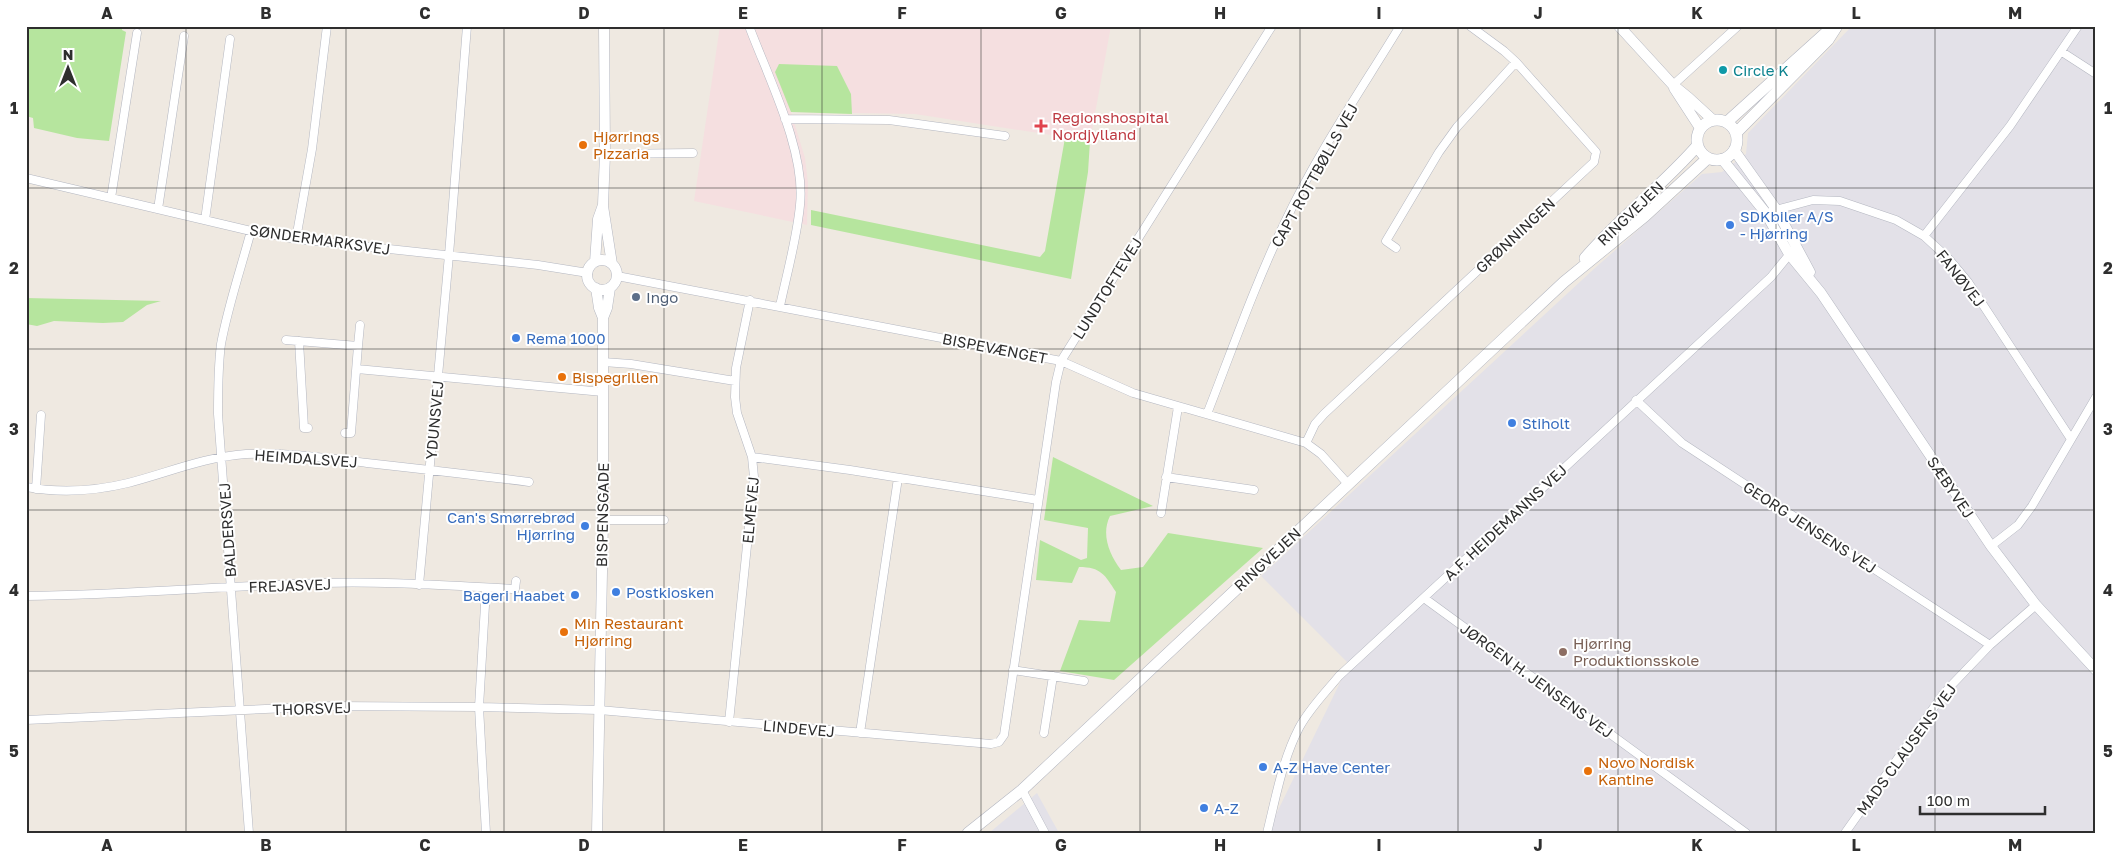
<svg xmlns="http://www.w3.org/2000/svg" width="2122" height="859" viewBox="0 0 2122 859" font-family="'Golos Text',sans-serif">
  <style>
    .industrial { fill: #e3e1e8 }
    .medical { fill: #f5dfe0 }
    .green { fill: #b6e59e }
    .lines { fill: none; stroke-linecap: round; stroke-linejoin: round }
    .minor-casing { stroke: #b4b7c1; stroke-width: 9 }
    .tertiary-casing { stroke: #b4b7c1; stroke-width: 11 }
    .secondary-casing { stroke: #b4b7c1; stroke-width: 12 }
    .minor { stroke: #fff; stroke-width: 8 }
    .tertiary { stroke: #fff; stroke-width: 10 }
    .secondary { stroke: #fff; stroke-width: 11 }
    .grid { fill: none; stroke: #2e2e2e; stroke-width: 1; stroke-opacity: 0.55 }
    .culture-dot { fill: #0f9aa8; stroke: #fff; stroke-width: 2 }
    .health-dot { fill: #e0444e; stroke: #fff; stroke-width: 2 }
    .food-dot { fill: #e8710a; stroke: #fff; stroke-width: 2 }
    .shop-dot { fill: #3f7fe0; stroke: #fff; stroke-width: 2 }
    .service-dot { fill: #5c6f8a; stroke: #fff; stroke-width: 2 }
    .education-dot { fill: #8d6e63; stroke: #fff; stroke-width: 2 }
    .labels { text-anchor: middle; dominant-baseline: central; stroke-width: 4; stroke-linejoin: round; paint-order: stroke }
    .culture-label { font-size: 15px; fill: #0d838f; stroke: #fff; text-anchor: start }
    .health-label { font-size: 15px; fill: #be3a42; stroke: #fff; text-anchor: start }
    .food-label { font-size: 15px; fill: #c56008; stroke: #fff; text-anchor: start }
    .street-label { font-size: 15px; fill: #2e2e2e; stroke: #fff }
    .shop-label { font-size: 15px; fill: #366cbe; stroke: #fff; text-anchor: start }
    .service-label { font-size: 15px; fill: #4e5e75; stroke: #fff; text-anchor: start }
    .education-label { font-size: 15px; fill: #785e54; stroke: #fff; text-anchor: start }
    .neatline { fill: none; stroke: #2e2e2e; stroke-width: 2 }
    .grid-label { font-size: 16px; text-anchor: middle; font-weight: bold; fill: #2e2e2e }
  </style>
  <rect width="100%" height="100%" fill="#efe9e1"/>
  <path class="industrial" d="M 1852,26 L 2096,26 L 2096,833 L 1267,833 L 1349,664 L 1261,576 L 1595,268 L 1702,174 L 1722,172 L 1746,154 L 1748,133 Z
    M 1037,793 L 1059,833 L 989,833 Z"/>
  <path class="medical" d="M 720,26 L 1111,26 L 1090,141 L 915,114 L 791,112 L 805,158 L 808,183 L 807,225 L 694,201 Z"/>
  <path class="green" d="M 26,26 L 111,26 L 122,28 L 122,30 L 126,32 L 109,141 L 77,138 L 34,128 L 33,118 L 26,116 Z
    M 779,64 L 837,66 L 851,94 L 852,114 L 791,112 L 775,72 Z
    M 1065,138 L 1090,141 L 1088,172 L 1071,279 L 811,225 L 811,210 L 1040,257 L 1045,251 Z
    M 26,298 L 161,301 L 147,305 L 123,322 L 103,323 L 54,321 L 37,326 L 26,324 Z
    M 1053,457 L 1153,506 L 1110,516 C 1101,534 1109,554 1121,570 L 1143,567 L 1168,533 L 1263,548 L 1114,680 L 1060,671 L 1079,620 L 1110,622 L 1116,592 C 1105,575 1101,567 1079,567 L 1072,583 L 1036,580 L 1040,540 L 1081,560 L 1087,558 L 1088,528 L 1044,520 Z"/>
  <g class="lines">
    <defs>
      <path id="minor" d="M 749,26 C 768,77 806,151 800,205 C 797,238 787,273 780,306
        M 2062,52 L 2096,74
        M 1673,85 L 1738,26
        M 785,119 L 889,120 L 1005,136
        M 605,154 L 693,153
        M 26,178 L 251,231 L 296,239 L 538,265 L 588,273
        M 111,198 L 137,33
        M 158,209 L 184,36
        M 1772,211 L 1813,200 L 1840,201 L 1896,220 L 1924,236 L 1948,258 L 1968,282 L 2071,439
        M 205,220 L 230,39
        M 1924,236 L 2010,126 L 2078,26
        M 296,239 L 312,149 L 327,26
        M 1396,248 L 1386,241 L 1439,152 L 1457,127 L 1516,62
        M 617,276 L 1061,361 L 1133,393 L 1306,443 L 1321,454 L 1348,484
        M 286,340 L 358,346 L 351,433 L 345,433
        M 299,341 L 304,428 L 308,428
        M 358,346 L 360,325
        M 603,362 L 631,364 L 735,381
        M 357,369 L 603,392
        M 1636,400 L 1682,443 L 1990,645
        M 1207,414 C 1232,350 1255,284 1285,222 C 1317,154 1361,90 1400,26
        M 1306,443 L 1315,424 L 1324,414 L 1594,162 L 1596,152 L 1516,62 L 1504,51 L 1470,26
        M 752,457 L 850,470 L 1038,500
        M 1166,477 L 1254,490
        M 26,487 C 59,493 95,491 128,483 C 167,473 204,457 246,454 C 286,452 326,458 367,463 C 421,469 475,475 529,482
        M 36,489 L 41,415
        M 1161,513 L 1178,407
        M 603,520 L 664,520
        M 1991,546 L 2018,525 L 2032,506 L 2096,397
        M 419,585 L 449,255 L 467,26
        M 486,588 L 479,707 L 486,833
        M 26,596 C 125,595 223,586 322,583 C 386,581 451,586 515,589 L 516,581
        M 1424,598 L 1746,833
        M 1013,670 L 1084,681
        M 26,720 L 333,706 L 479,707 L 599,710 L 991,744 L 999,742 L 1004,735 L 1056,382 L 1061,361 L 1272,26
        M 729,722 L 754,477 L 752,457 L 737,413 L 735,397 L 736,368 L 750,300
        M 860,733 L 898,478
        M 1044,733 L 1053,676
        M 1022,790 L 1045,833
        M 249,833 L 218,414 C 218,391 218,367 221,344 C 228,306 241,268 251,231
        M 1267,833 C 1276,797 1282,761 1299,728 C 1309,709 1325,693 1339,676 L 1771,277 L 1793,250
        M 1845,833 L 1944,693 L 1990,645 L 2036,605"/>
      <path id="tertiary" d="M 1619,26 L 1673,85 L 1689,98 L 1713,120
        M 1674,88 L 1700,128
        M 1734,150 L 1776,209 L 1810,272
        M 1722,159 L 1765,212 L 1789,254 L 1821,293 L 1991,546 L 2036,605 L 2096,670
        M 603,206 L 612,264
        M587 275a15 15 0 1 1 30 0a15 15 0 1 1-30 0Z
        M 595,262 L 598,219 L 603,205 L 605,154 L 604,26
        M 596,288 L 599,308 L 603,318
        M 597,833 L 603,520 L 603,318 L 607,308 L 610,288"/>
      <path id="secondary" d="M1697 140a20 20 0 1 1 40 0a20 20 0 1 1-40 0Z
        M 1727,122 L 1830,29
        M 1736,133 L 1828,40 L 1837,26
        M 1585,258 C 1619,218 1662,186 1697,146
        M 968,833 L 1022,790 L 1564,282 L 1645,216 L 1708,158"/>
    </defs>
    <use href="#minor" class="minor-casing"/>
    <use href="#tertiary" class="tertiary-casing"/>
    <use href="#secondary" class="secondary-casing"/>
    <use href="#minor" class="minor"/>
    <use href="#tertiary" class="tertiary"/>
    <use href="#secondary" class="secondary"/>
  </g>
  <path class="grid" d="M 186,26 L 186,833M 346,26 L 346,833M 504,26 L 504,833M 664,26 L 664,833M 822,26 L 822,833M 981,26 L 981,833M 1140,26 L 1140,833M 1300,26 L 1300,833M 1458,26 L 1458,833M 1618,26 L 1618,833M 1776,26 L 1776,833M 1935,26 L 1935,833M 26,188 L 2096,188M 26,349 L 2096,349M 26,510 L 2096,510M 26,671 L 2096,671"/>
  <circle class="culture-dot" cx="1723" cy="70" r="5"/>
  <path class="health-dot" d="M1038.5 118.5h5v5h5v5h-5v5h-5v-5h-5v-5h5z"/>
  <g class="food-dot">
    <circle cx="583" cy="145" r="5"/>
    <circle cx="562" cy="377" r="5"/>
    <circle cx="564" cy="632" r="5"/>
    <circle cx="1588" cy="771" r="5"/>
  </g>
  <g class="shop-dot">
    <circle cx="1730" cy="225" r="5"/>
    <circle cx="516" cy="338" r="5"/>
    <circle cx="1512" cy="423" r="5"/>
    <circle cx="585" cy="526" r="5"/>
    <circle cx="616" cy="592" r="5"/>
    <circle cx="575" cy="595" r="5"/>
    <circle cx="1263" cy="767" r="5"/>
    <circle cx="1204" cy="808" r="5"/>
  </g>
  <circle class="service-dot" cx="636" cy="297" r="5"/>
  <circle class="education-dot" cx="1563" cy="652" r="5"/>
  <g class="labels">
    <g class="culture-label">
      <text x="1733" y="70">Circle K</text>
    </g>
    <g class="health-label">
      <text x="1052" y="117">Regionshospital<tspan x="1052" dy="17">Nordjylland</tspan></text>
    </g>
    <g class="food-label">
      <text x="593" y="136">Hjørrings<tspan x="593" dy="17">Pizzaria</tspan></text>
      <text x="572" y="377">Bispegrillen</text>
      <text x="574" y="623">Min Restaurant<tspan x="574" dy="17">Hjørring</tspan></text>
      <text x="1598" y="762">Novo Nordisk<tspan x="1598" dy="17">Kantine</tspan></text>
    </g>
    <g class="street-label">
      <text transform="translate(1314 175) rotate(-61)">CAPT ROTTBØLLS VEJ</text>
      <text transform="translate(1630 213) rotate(-44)">RINGVEJEN</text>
      <text transform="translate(1515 235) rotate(-43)">GRØNNINGEN</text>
      <text transform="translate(320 239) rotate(8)">SØNDERMARKSVEJ</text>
      <text transform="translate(1961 278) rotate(52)">FANØVEJ</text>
      <text transform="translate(1107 288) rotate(-58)">LUNDTOFTEVEJ</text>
      <text transform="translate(995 348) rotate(11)">BISPEVÆNGET</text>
      <text transform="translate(434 420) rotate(-85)">YDUNSVEJ</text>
      <text transform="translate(306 458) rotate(4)">HEIMDALSVEJ</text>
      <text transform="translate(1951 487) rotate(56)">SÆBYVEJ</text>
      <text transform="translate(750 510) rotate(-85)">ELMEVEJ</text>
      <text transform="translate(602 515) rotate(-89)">BISPENSGADE</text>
      <text transform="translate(1505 522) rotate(-43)">A.F. HEIDEMANNS VEJ</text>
      <text transform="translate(1810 527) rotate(33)">GEORG JENSENS VEJ</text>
      <text transform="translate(227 530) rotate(-94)">BALDERSVEJ</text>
      <text transform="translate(1267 559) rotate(-43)">RINGVEJEN</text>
      <text transform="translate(290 585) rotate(-2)">FREJASVEJ</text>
      <text transform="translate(1537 680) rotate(36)">JØRGEN H. JENSENS VEJ</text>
      <text transform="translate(312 708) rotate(-2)">THORSVEJ</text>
      <text transform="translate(799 728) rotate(5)">LINDEVEJ</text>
      <text transform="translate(1906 749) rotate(-54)">MADS CLAUSENS VEJ</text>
    </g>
    <g class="shop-label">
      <text x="1740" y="216">SDKbiler A/S<tspan x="1740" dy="17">- Hjørring</tspan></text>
      <text x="526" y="338">Rema 1000</text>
      <text x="1522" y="423">Stiholt</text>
      <text x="575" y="517" text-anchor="end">Can's Smørrebrød<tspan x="575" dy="17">Hjørring</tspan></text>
      <text x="626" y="592">Postkiosken</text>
      <text x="565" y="595" text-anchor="end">Bageri Haabet</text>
      <text x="1273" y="767">A-Z Have Center</text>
      <text x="1214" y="808">A-Z</text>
    </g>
    <g class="service-label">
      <text x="646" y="297">Ingo</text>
    </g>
    <g class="education-label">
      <text x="1573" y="643">Hjørring<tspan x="1573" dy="17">Produktionsskole</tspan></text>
    </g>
  </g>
  <rect width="2122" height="859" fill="none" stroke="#ffffff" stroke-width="55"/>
  <g transform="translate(68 68)" stroke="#ffffff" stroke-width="4" paint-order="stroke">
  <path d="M0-4L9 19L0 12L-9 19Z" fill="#2e2e2e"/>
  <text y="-8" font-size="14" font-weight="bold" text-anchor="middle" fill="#2e2e2e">N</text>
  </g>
  <path d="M1920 806v8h125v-8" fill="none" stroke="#2e2e2e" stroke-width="2.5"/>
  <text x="1927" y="806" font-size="15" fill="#2e2e2e" stroke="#ffffff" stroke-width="4" paint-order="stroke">100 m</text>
  <rect x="28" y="28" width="2066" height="804" class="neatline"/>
  <g class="grid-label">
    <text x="107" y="19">A</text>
    <text x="266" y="19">B</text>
    <text x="425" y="19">C</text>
    <text x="584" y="19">D</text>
    <text x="743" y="19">E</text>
    <text x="902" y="19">F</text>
    <text x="1061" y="19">G</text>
    <text x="1220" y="19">H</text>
    <text x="1379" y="19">I</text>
    <text x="1538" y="19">J</text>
    <text x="1697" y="19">K</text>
    <text x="1856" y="19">L</text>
    <text x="2015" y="19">M</text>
    <text x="14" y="114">1</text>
    <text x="2108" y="114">1</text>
    <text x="14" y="274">2</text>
    <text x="2108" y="274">2</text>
    <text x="14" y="435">3</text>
    <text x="2108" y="435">3</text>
    <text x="14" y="596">4</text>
    <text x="2108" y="596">4</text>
    <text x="14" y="757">5</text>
    <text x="2108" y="757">5</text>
    <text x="107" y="851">A</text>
    <text x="266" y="851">B</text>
    <text x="425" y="851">C</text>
    <text x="584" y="851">D</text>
    <text x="743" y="851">E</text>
    <text x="902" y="851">F</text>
    <text x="1061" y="851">G</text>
    <text x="1220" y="851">H</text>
    <text x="1379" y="851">I</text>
    <text x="1538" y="851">J</text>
    <text x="1697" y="851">K</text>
    <text x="1856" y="851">L</text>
    <text x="2015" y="851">M</text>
  </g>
</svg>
